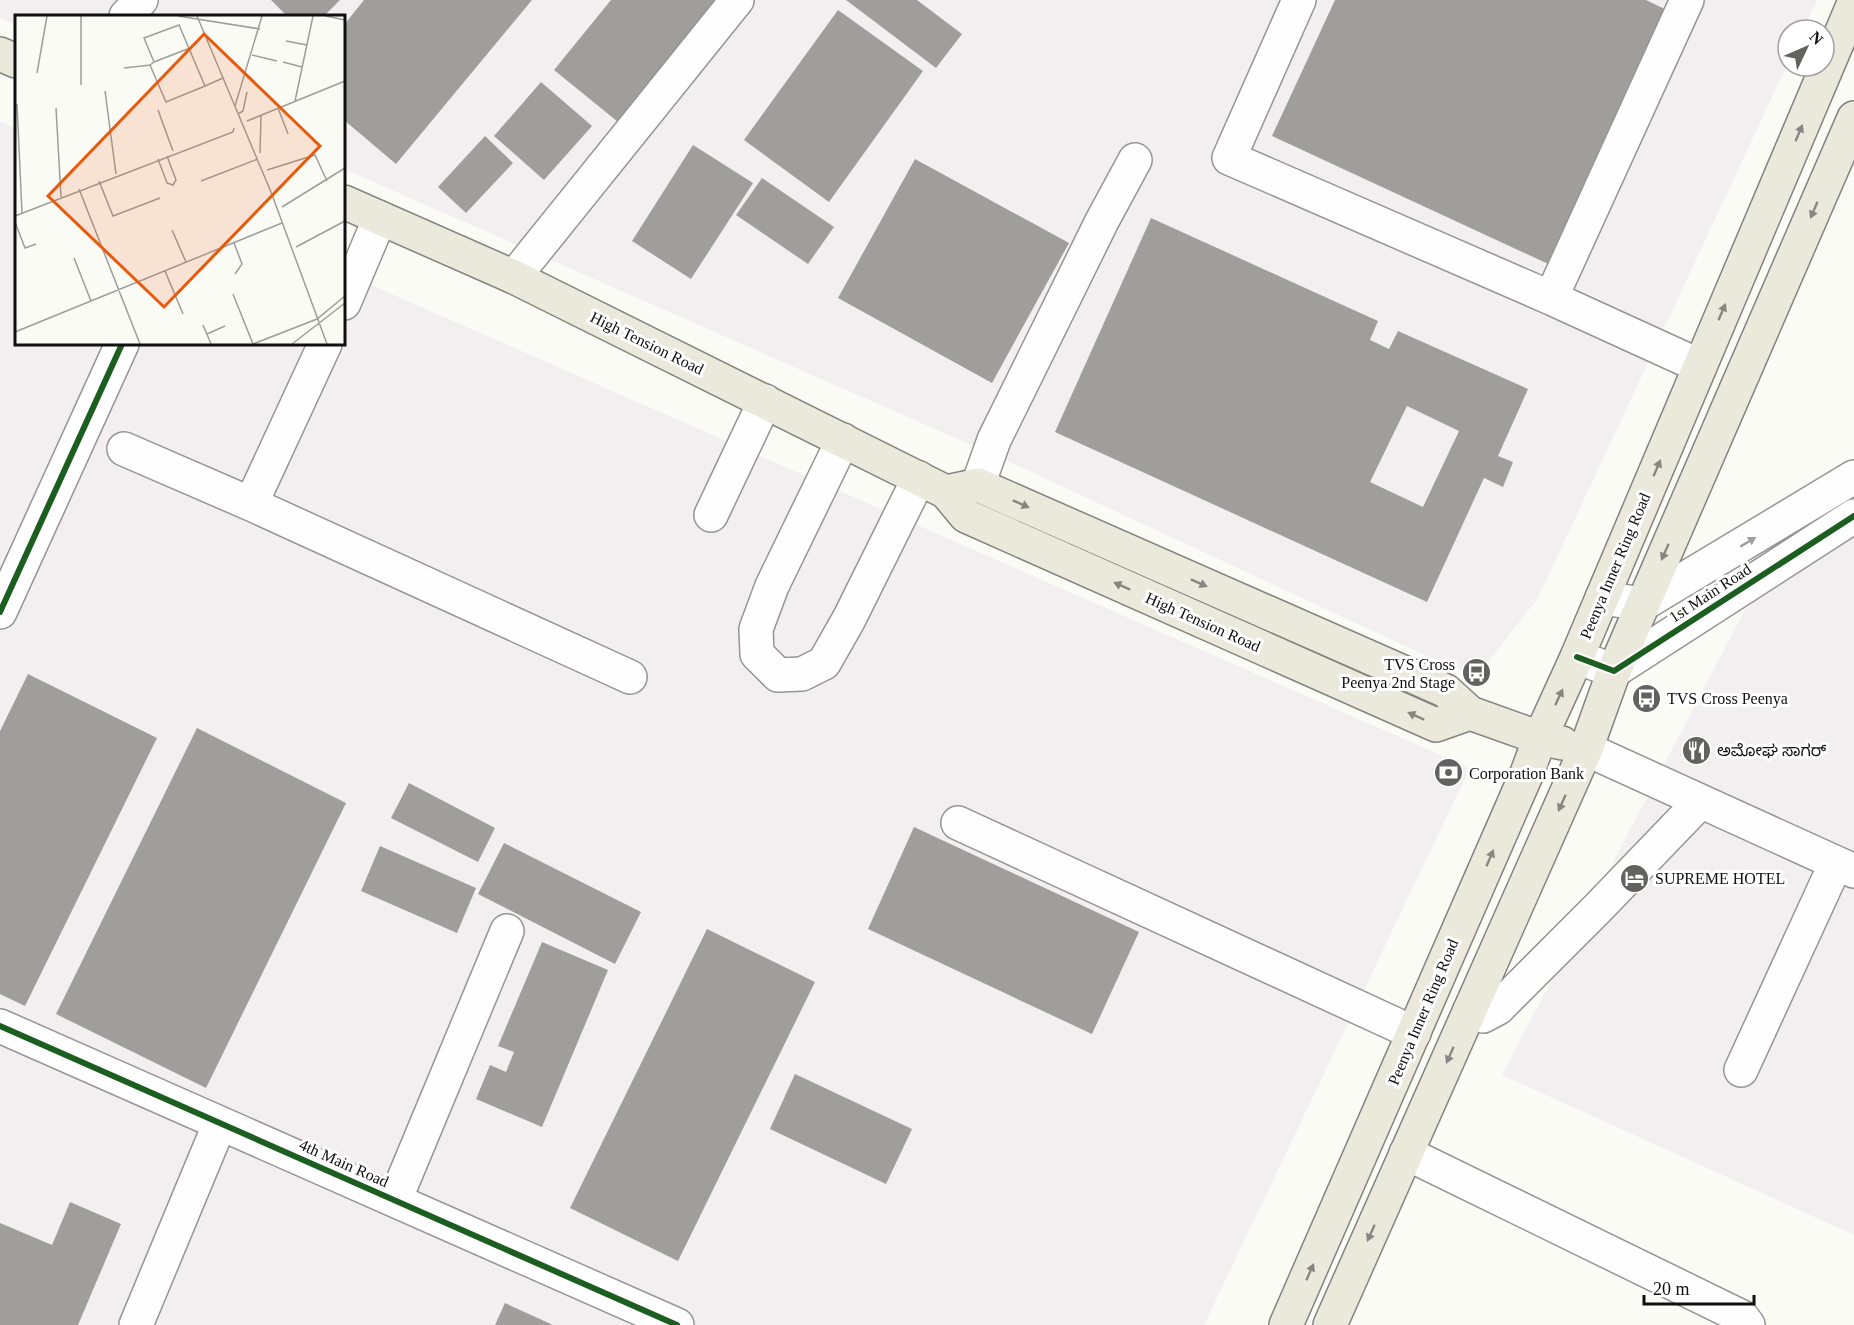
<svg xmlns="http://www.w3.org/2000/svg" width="1854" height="1325" viewBox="0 0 1854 1325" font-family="'Times New Roman','Noto Sans Kannada',serif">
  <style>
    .industrial { fill: #f3eff1 }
    .building { fill: #9f9e9b; fill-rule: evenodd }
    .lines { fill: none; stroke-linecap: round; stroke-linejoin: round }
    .minor-casing { stroke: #959593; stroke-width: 36 }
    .major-casing { stroke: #838380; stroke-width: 36 }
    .minor { stroke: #fefefe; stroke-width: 33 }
    .major { stroke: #ebe8dc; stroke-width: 33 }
    .cycleway-casing { stroke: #fff; stroke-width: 10 }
    .cycleway { stroke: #1b5e20; stroke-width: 6 }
    .oneway { fill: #888680 }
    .oneway2 { fill: #9e9e9e }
    .labels { text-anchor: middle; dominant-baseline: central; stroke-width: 6; stroke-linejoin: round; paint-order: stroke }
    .street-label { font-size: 16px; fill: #0f0f0f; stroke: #fff }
    .poi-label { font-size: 16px; fill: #0f0f0f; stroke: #fff; text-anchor: start }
    .inset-road { fill: none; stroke: #9d9d9a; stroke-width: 1.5 }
    .view { fill: #e8590c; fill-opacity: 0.15; stroke: #e8590c; stroke-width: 3 }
    .inset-edge { fill: none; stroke: #0f0f0f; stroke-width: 3 }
  </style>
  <rect width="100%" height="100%" fill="#fbfbf6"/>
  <path class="industrial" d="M 0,0 L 1817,0 L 1803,30 L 1788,30 L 1788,63 L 1538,598 L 1477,676 L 1431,658 L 1003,459 L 344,169 L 344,16 L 16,16 L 16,25 L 0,18 Z
    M 0,121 L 16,129 L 16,344 L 344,344 L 344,273 L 1470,768 L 1204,1325 L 0,1325 Z
    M 1854,512 L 1854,1235 L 1502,1075 L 1764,573 Z"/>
  <path class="building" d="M 271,0 L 340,0 L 324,16 L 287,16 Z
    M 364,0 L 532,0 L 396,164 L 344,120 L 344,25 Z
    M 611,0 L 733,0 L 628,130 L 554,70 Z
    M 846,0 L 917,0 L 962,34 L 936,68 Z
    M 1335,0 L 1646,0 L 1673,13 L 1557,268 L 1272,136 Z
    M 838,10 L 923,71 L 829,202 L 744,140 Z
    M 541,82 L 592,126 L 544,180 L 494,136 Z
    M 485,136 L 513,163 L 466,213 L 438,187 Z
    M 693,145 L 753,183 L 691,279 L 632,241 Z
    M 915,159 L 1069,243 L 992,383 L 838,298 Z
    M 762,178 L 834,227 L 808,264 L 736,215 Z
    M 1151,218 L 1378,321 L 1370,340 L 1389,349 L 1398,331 L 1528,389 L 1498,456 L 1513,462 L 1503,487 L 1484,478 L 1427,602 L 1055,432 ZM 1407,406 L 1459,431 L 1423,507 L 1370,482 Z
    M 28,674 L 157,738 L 25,1006 L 0,994 L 0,731 Z
    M 197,728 L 346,803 L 206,1088 L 56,1014 Z
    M 409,783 L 495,828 L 478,862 L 391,818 Z
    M 914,827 L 1139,932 L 1092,1034 L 868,929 Z
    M 504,843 L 641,912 L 615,964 L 478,894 Z
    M 380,846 L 476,888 L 457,933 L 361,891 Z
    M 707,929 L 815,982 L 678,1261 L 570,1208 Z
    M 542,942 L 608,970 L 542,1127 L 476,1099 L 490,1065 L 506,1072 L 514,1052 L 498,1046 Z
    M 795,1074 L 912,1129 L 886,1184 L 770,1129 Z
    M 70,1202 L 121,1224 L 78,1325 L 0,1325 L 0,1223 L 52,1245 Z
    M 505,1303 L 553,1325 L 495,1325 Z"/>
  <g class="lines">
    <defs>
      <path id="minor" d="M 1299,0 L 1229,158 L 1551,298 L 1687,0
        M 126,16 L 141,0
        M 514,277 L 737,0
        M 1551,298 L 1700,366
        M 344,303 L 380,218
        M 325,344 L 251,504 L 630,677
        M 843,440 L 772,586 L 756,629 L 757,654 L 778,675 L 802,674 L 824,663 L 849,619 L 919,478
        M 124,449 L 251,504
        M 978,485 L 994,440 L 1102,221 L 1135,160
        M 711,515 L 765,401
        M 1602,598 L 1643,604 L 1854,477
        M 0,612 L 122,344
        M 1577,657 L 1614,671 L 1854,516
        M 1586,749 L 1854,871
        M 958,823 L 1414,1033
        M 1470,1010 L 1483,1016 L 1498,1008 L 1598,908 L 1700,802
        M 0,1026 L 677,1325
        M 1741,1070 L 1836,863
        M 1406,1153 L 1742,1317 L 1748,1325
        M 395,1200 L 507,931
        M 136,1325 L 220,1123"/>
      <path id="major" d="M 0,54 L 16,61
        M 344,202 L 514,277 L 946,492 L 966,516 L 1436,725 L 1470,713
        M 946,492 L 978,485 L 1446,691 L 1470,713 L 1540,738 L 1562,743
        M 1286,1325 L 1527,773 L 1540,738 L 1577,657 L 1854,3
        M 1330,1325 L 1586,749 L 1614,671 L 1854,118"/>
    </defs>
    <use href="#minor" class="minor-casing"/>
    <use href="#major" class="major-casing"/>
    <use href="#minor" class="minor"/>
    <use href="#major" class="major"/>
    <defs>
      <path id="cycleway" d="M 0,612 L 122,344
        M 1577,657 L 1614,671 L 1854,516
        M 0,1026 L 677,1325"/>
    </defs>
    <use href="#cycleway" class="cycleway-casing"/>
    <use href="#cycleway" class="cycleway"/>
  </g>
  <defs><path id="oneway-solid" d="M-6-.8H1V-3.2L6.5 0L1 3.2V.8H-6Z" transform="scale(1.5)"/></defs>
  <g class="oneway">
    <use href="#oneway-solid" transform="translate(1799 133) rotate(-67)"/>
    <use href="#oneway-solid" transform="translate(1814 210) rotate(113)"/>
    <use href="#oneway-solid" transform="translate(1722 312) rotate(-67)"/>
    <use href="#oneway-solid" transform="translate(1657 468) rotate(-67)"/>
    <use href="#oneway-solid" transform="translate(1021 504) rotate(24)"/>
    <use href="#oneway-solid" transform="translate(1665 552) rotate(114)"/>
    <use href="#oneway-solid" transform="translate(1199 583) rotate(24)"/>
    <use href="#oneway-solid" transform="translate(1122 586) rotate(-156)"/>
    <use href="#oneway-solid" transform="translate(1559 697) rotate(-65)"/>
    <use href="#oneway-solid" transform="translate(1416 716) rotate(-156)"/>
    <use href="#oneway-solid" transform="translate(1562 803) rotate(114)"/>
    <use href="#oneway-solid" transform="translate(1490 858) rotate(-67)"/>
    <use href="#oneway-solid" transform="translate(1450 1055) rotate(114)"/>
    <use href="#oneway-solid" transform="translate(1371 1233) rotate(114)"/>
    <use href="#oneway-solid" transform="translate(1310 1272) rotate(-66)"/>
  </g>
  <use class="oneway2" href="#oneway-solid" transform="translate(1748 542) rotate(-31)"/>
  <defs>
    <symbol id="bus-disc" viewBox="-11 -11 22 22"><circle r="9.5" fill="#626260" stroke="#fff"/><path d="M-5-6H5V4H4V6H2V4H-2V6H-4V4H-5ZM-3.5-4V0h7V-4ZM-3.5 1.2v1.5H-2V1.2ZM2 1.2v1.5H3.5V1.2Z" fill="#fff"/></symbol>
    <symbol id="restaurant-disc" viewBox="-11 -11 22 22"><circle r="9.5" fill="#626260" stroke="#fff"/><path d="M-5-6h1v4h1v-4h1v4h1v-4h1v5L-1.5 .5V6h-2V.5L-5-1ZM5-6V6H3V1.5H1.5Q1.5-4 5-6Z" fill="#fff"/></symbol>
    <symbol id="bank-disc" viewBox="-11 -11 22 22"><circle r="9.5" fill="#626260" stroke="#fff"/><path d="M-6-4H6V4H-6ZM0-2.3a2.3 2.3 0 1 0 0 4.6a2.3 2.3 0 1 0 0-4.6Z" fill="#fff"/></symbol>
    <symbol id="hotel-disc" viewBox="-11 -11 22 22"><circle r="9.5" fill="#626260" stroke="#fff"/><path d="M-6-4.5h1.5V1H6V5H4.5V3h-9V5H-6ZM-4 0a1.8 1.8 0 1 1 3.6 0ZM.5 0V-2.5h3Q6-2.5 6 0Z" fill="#fff"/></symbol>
  </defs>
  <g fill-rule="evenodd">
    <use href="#bus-disc" x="1460" y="656" width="33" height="33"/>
    <use href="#bus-disc" x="1630" y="682" width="33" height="33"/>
    <use href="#restaurant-disc" x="1680" y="734" width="33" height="33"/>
    <use href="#bank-disc" x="1432" y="756" width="33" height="33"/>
    <use href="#hotel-disc" x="1618" y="862" width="33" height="33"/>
  </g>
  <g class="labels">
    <g class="street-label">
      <text transform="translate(647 343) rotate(26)">High Tension Road</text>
      <text transform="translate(1615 566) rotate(-67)">Peenya Inner Ring Road</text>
      <text transform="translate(1710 593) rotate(-33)">1st Main Road</text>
      <text transform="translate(1203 622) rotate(24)">High Tension Road</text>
      <text transform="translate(1423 1012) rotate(-67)">Peenya Inner Ring Road</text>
      <text transform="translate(344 1163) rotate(24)">4th Main Road</text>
    </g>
    <g class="poi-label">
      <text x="1455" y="664" text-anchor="end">TVS Cross<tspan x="1455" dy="18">Peenya 2nd Stage</tspan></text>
      <text x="1667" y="698">TVS Cross Peenya</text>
      <text x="1717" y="750">ಅಮೋಘ ಸಾಗರ್</text>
      <text x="1469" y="773">Corporation Bank</text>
      <text x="1655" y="878">SUPREME HOTEL</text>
    </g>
  </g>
  <g transform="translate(15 15)">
    <rect width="330" height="330" fill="#fbfbf6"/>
    <path class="inset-road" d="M 163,1 L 245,14M 182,1 L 256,177 L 312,329M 311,1 L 330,5M 271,26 L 292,30M 237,40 L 262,46M 139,47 L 175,33M 268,47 L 287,52M 109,53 L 135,50 L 151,87 L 190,71 L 164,10 L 129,23 L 139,47 L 135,50M 22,58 L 32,1M 66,70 L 66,1M 190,71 L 208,63M 90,76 L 101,159M 280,86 L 298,1M 2,89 L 7,198M 220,91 L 247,1M 41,93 L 46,182M 263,93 L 273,119M 143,95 L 158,136M 223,99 L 228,96 L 232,77M 232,106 L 330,66M 245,138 L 246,100M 143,144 L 152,168 L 158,170 L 161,165 L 152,141M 252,155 L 300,140 L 312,166M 84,166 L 98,201 L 145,183M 186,166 L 243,144M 64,174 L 125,329M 267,192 L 330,153M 0,201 L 218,117 L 219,113M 0,207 L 10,233 L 21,229M 157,215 L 171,247M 219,228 L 227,249 L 220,259M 281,232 L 330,206M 59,243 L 76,286M 150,256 L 168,299M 218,279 L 238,329 L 302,304 L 330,281M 188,310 L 196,329M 0,317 L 267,208M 192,319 L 210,311M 277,329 L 330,288"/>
    <path class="view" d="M 189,19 L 305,131 L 149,292 L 33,181 Z"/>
    <rect width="330" height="330" class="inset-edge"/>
  </g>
  <g transform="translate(1806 48) rotate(46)"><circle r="28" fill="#ffffff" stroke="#9f9f9f" stroke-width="1.5"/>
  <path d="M0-4.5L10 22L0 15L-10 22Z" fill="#626260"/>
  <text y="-9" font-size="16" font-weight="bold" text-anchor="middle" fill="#0f0f0f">N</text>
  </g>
  <path d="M1644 1295v9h110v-9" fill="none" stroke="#0f0f0f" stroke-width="3"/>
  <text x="1653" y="1295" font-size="18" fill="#0f0f0f" stroke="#ffffff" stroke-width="4.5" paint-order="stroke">20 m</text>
</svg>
